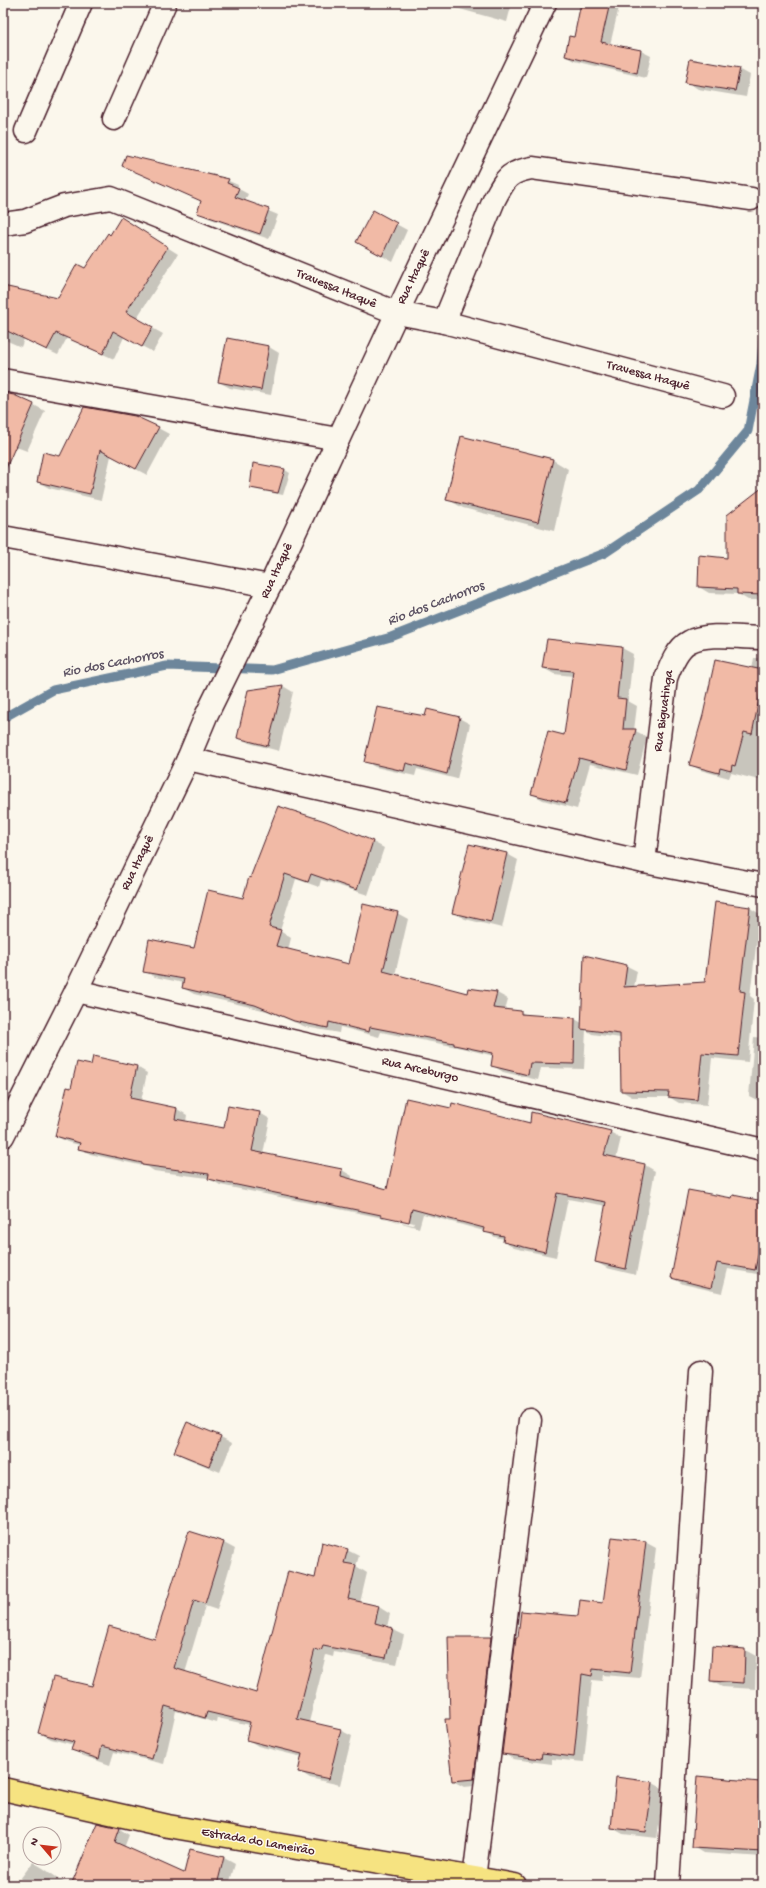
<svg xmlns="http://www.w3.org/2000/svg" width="766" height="1888" viewBox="0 0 766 1888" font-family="'Gochi Hand',sans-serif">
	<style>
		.shadow { fill: #0003; fill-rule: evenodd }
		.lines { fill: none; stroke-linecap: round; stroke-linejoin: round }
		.stream { stroke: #6d869b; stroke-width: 9 }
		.building { fill: #f1baa6; stroke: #4a1f2b }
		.minor-casing { stroke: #4a1f2b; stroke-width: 25 }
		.major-casing { stroke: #4a1f2b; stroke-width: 25 }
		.minor { stroke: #fbf7ec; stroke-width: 22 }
		.major { stroke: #f6e381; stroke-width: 22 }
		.labels { text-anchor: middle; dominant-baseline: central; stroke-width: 3; stroke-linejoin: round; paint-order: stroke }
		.street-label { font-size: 13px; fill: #4a1f2b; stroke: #fbf7ec }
		.water-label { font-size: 14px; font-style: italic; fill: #5c5263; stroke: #fbf7ec }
	</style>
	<rect width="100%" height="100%" fill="#fbf7ec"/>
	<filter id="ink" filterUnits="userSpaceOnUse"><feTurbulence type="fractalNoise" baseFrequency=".025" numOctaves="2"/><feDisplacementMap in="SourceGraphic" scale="8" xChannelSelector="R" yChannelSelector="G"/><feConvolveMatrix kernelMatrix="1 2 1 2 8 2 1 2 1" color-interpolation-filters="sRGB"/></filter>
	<g filter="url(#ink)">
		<g class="shadow">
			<polygon points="438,3 512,3 507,22"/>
			<polygon points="582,3 620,3 610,45 641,51 651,56 646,78 575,61 566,56 574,38"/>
			<polygon points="739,69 750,75 746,97 698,89 687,82"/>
			<polygon points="126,156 215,175 238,185 237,188 248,194 245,201 278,215 269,239 208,218 198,212 202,201 124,165"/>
			<polygon points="396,224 407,230 393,262 357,242"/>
			<polygon points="132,225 178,254 136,319 163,334 153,352 124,337 114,359 67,338 58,355 24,339 21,347 3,339 3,287 59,299 85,270 110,236"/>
			<polygon points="269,347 279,353 271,395 230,388 219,382"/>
			<polygon points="3,394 34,405 45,411 27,451 3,442"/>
			<polygon points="158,428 169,434 147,475 111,456 101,500 49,488 38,482 61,457"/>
			<polygon points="553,460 568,469 554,531 463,508 447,499"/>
			<polygon points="285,470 290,473 283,495 257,490 251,487"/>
			<polygon points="763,489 763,600 748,600 738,594 709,593 699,587 728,559"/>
			<polygon points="622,648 633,654 628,701 637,706 634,730 647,737 637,775 590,764 577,809 543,800 532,794 565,736 573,676 554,674 543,668"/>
			<polygon points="754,658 763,658 763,781 731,773 729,778 700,770 690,764 752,669"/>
			<polygon points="283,686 293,692 279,751 249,743 238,737"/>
			<polygon points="426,717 459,718 470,724 457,779 417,769 415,776 375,767 365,761"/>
			<polygon points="324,822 373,842 384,848 368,895 321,880 319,887 296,879 280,931 291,938 288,950 350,965 397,913 408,919 395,975 467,994 469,989 497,993 508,999 505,1010 521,1012 528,1016 575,1019 582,1023 627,966 637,971 634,987 706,983 716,904 750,908 760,914 750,996 754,999 748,1062 712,1058 707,1105 679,1103 669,1097 632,1097 622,1091 621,1038 592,1034 586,1030 584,1069 541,1068 538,1080 503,1072 492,1065 494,1056 462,1048 381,1032 379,1037 340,1027 339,1033 306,1027 267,1011 194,994 183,988 184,983 155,977 144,971 195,949"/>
			<polygon points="507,854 518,860 502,928 465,919 454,913"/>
			<polygon points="754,1037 763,1038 763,1103 749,1096"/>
			<path d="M92 1067H137L147 1073 141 1101 177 1109 187 1115 186 1122 225 1129 260 1113 270 1119 263 1154 342 1170 352 1176 351 1180 387 1191 530 1124 610 1132 621 1138 616 1159 645 1165 655 1171 636 1275 607 1268 596 1262 607 1206 568 1199 556 1257 514 1248 504 1242V1239L495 1237 484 1231 423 1214 419 1228 388 1219 220 1185 208 1178 154 1171 148 1167 90 1154 80 1148V1145L67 1142 56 1136 72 1089ZM382 1215 414 1223 413 1225 385 1218Z"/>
			<polygon points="733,1199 763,1202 763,1275 728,1269 722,1293 683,1284 672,1278"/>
			<polygon points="187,1424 221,1437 232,1443 220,1472 186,1458 175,1452"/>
			<polygon points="190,1532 224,1543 235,1549 217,1610 205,1606 185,1673 257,1695 315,1579 347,1550 359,1556 356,1566 367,1573 360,1603 379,1607 390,1614 387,1627 404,1635 397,1664 334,1652 333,1657 326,1655 309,1722 340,1730 352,1736 340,1785 310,1778 299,1771 302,1757 258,1746 247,1739 250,1725 218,1718 217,1723 176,1711 164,1764 114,1752 110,1765 84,1756 72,1750 74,1745 51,1739 40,1733 93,1687 155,1641"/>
			<polygon points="645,1542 656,1548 640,1678 603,1675 602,1681 592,1680 584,1762 552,1759 552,1764 513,1759 503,1753 579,1617 604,1604"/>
			<polygon points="491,1638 502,1644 484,1785 464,1787 453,1781 451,1719"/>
			<polygon points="713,1647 745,1650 756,1656 755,1689 722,1687 711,1681"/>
			<polygon points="653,1783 664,1789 657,1838 623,1834 612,1828"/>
			<polygon points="759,1783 763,1785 763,1857 703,1853 693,1847"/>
			<polygon points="98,1824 120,1829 129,1835 124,1848 173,1885 83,1885"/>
			<polygon points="224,1858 235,1864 230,1881 228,1885 209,1885"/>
			<polygon points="33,1862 43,1868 68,1885 25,1885 26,1883 20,1879"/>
		</g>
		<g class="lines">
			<polyline class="stream" points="3,718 53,690 167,666 272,670 391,637 605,553 699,490 748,431 761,364 763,341"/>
		</g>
		<g class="building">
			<polygon points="581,3 610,3 601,42 641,50 637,73 565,56 569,36 574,37"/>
			<polygon points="690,59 740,68 735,91 685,83"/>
			<polygon points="126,155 229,179 227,183 239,188 235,197 269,209 260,234 197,213 201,201 122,166"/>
			<polygon points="373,210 397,223 382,256 356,242"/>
			<polygon points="121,217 168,247 126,312 153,327 142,347 113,331 103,354 56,333 47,350 3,329 3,286 58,298 77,264 85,268 108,233 110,235"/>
			<polygon points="227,338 269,346 261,390 218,382"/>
			<polygon points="3,393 14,395 34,404 3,475"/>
			<polygon points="84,407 135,416 159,427 136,469 100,450 90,494 37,482 43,452 60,456"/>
			<polygon points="461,436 553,459 538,522 446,500"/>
			<polygon points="253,463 285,469 278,493 250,488"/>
			<polygon points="763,487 763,595 737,594 737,589 698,587 699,555 727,558 727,515"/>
			<polygon points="547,639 622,647 617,698 626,699 623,729 636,729 626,770 579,758 566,803 531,794 548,731 564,735 573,671 542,668"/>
			<polygon points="715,660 763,670 763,695 760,695 752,734 744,732 735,766 732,765 731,771 720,768 719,773 689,765 703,715"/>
			<polygon points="283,685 268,746 237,738 248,690"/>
			<polygon points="377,707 425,716 427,709 460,717 447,774 406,763 404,771 364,762"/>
			<polygon points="278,806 325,821 373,841 357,890 311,874 308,882 285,874 269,927 281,930 276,946 349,964 363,904 398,912 383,971 467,993 468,988 497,992 493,1008 521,1011 521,1014 575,1018 574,1064 530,1063 528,1075 491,1066 493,1053 454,1045 454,1043 370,1027 369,1032 329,1022 328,1028 294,1021 255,1005 182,988 184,979 143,972 149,939 194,948 208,890 243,898 249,877 250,878"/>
			<polygon points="469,844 507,853 491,922 452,913"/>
			<polygon points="715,902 750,907 740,991 745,992 738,1056 702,1053 697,1100 668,1097 669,1092 621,1091 620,1034 581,1029 584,955 627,965 624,987 705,982"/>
			<polygon points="93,1056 137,1066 130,1098 177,1108 175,1119 224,1128 228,1106 260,1112 252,1151 342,1169 341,1176 387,1189 406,1098 451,1108 452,1103 530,1123 531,1112 611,1131 604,1155 645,1164 626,1269 595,1262 606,1202 557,1193 545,1252 503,1242 504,1236 483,1232 484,1228 412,1209 409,1222 381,1216 381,1215 208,1179 209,1174 142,1165 142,1163 78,1149 80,1143 55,1136 67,1087 71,1088 77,1062 91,1065"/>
			<polygon points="688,1190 732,1198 733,1195 763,1201 763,1230 755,1270 717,1263 711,1288 671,1278"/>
			<polygon points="187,1422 221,1436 209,1466 174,1452"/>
			<polygon points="189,1531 224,1542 205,1604 194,1600 174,1668 256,1693 288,1571 315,1578 322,1542 348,1549 344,1563 356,1565 348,1599 379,1606 375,1623 393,1628 386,1658 323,1646 321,1651 315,1649 297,1719 341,1729 329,1779 298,1772 302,1754 246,1740 250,1722 207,1712 205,1718 165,1706 152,1759 102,1746 99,1759 71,1750 74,1742 38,1733 53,1677 92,1686 109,1626 155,1639"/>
			<polygon points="612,1537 646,1541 630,1673 593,1669 592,1676 582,1674 574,1757 542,1753 541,1759 502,1754 516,1637 518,1637 521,1611 578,1616 580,1600 603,1603"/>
			<polygon points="448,1637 491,1637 474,1779 452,1781 445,1719 450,1719"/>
			<polygon points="712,1646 745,1649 744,1683 710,1681"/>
			<polygon points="697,1776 760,1782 759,1798 763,1799 763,1852 692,1848"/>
			<polygon points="616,1777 653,1782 646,1832 611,1828"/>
			<polygon points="97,1823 120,1828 115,1842 184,1873 190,1849 224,1857 217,1885 71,1885"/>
		</g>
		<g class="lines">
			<defs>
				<g id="minor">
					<polyline points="114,119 165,3"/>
					<polyline points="26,131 81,3"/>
					<polyline points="3,224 25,221 64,206 111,198 397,313 444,322 723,396"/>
					<path d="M444 322 494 200C505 179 508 172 532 168L751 199"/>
					<polyline points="3,380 338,439"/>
					<polyline points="3,537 270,586"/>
					<polyline points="188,759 644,862 763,885"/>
					<path d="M644 862 666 678C670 667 677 648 689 642 707 632 742 638 763 638"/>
					<polyline points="76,991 763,1150"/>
					<polyline points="3,1136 76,991 188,759 206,716 270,586 397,313 545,3"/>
					<polyline points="474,1879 530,1420"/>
					<polyline points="668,1885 701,1371"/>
				</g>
				<polyline id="major" points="3,1789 168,1826 515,1885"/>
			</defs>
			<use href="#minor" class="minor-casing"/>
			<use href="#major" class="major-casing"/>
			<use href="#minor" class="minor"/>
			<use href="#major" class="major"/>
		</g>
	</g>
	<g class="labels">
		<g class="street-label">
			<text transform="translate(414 277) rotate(-64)">Rua Itaquê</text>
			<text transform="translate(336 289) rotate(22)">Travessa Itaquê</text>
			<text transform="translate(648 376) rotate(15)">Travessa Itaquê</text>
			<text transform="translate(277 571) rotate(-65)">Rua Itaquê</text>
			<text transform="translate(664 711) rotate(-82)">Rua Biguatinga</text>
			<text transform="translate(138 863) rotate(-64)">Rua Itaquê</text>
			<text transform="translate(420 1070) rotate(13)">Rua Arceburgo</text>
			<text transform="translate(258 1842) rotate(10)">Estrada do Lameirão</text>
		</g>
		<g class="water-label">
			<text transform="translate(436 604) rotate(-21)">Rio dos Cachorros</text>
			<text transform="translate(113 664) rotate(-11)">Rio dos Cachorros</text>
		</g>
	</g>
	<rect width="766" height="1888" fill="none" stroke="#fbf7ec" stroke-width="16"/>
	<rect x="8" y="8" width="750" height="1872" fill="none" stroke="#4a1f2b" stroke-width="1.5" filter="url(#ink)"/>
	<g transform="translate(42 1846) rotate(298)"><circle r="19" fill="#fbf7ec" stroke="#b4a19f"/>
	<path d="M0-3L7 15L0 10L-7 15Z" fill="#c8321e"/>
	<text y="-6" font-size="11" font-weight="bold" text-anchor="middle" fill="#4a1f2b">N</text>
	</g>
</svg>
